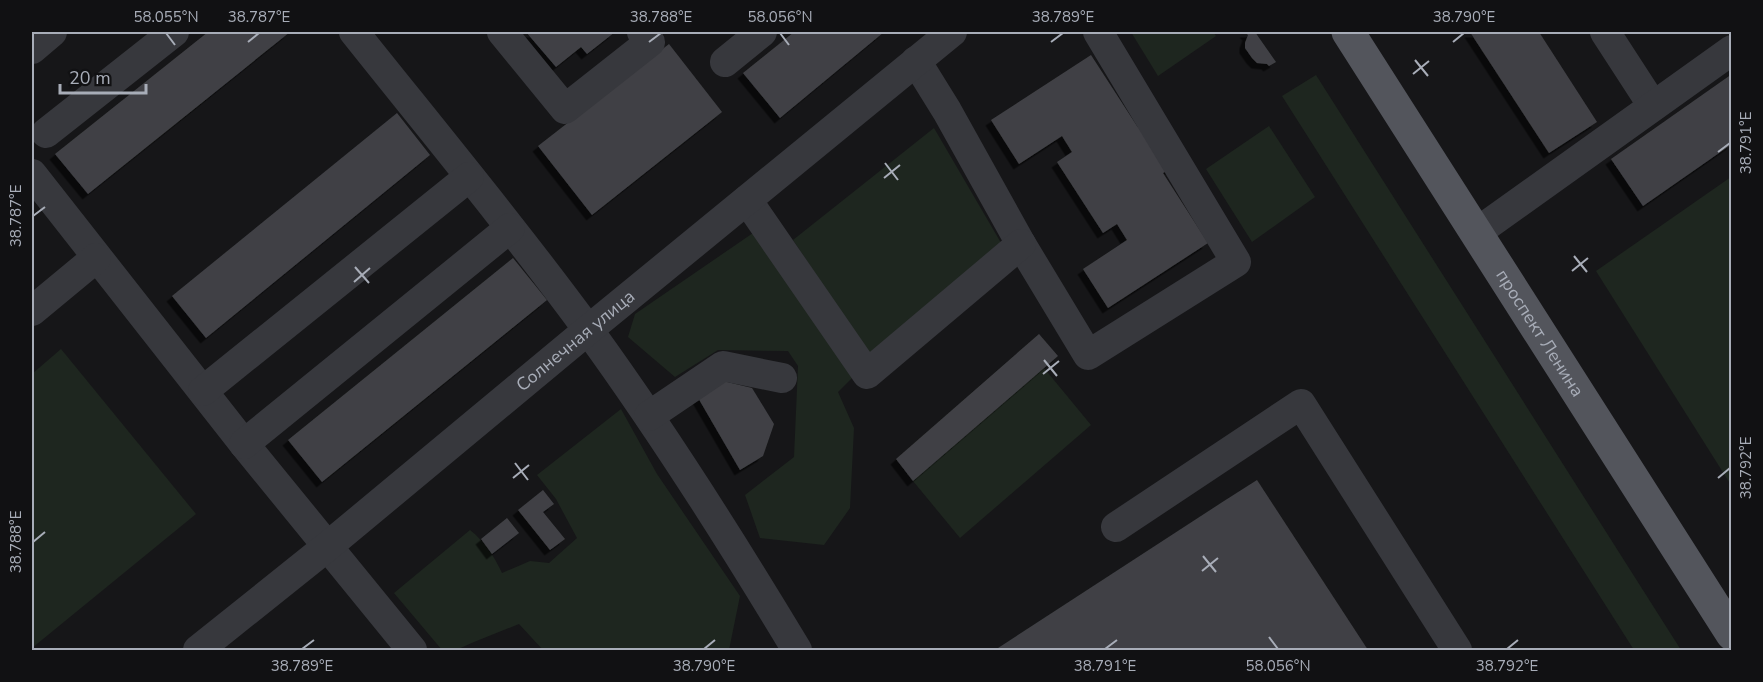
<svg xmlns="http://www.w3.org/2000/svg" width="1763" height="682" viewBox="0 0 1763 682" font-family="'Nunito Sans',sans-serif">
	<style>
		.green { fill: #1e261f }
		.building { fill: #404145; filter: url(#shadow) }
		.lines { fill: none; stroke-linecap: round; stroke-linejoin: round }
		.minor { stroke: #37383d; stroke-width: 30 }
		.major { stroke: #53555c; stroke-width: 33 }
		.ticks { fill: none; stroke: #a8adb8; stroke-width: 2 }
		.labels { text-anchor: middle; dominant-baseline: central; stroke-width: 4.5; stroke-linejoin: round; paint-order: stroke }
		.street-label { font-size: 18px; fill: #a8adb8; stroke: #111113 }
		.neatline { fill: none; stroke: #a8adb8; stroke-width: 2 }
		.ticks-label { font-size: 15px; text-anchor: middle; fill: #a8adb8 }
	</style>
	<defs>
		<filter id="shadow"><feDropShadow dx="-5.5" dy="5.5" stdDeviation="0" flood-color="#0009"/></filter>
	</defs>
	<rect width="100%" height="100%" fill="#161618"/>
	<g class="green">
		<polygon points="1131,32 1213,32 1216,36 1158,76"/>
		<polygon points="1316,75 1681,650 1634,650 1282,96"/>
		<polygon points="1269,126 1315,197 1252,242 1206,169"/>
		<polygon points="934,128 1004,248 871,358 793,240"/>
		<polygon points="1731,177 1731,485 1596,271"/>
		<polygon points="753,233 856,374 838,392 854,428 850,508 824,545 760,538 745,495 794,457 798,366 788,351 718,350 675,377 628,337 635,314"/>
		<polygon points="61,349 196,514 32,648 32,374"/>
		<polygon points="1044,368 1091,425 960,538 913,481"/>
		<path d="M621 409 657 474 740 596 729 650H543L519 624 474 642 456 650H442L394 593 470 530C485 542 494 556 502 573L530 561 549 563 577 538 556 499 537 475Z"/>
	</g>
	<g class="building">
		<polygon points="208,32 290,32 88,194 55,154"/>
		<polygon points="526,32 615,32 587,54 581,47 556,67"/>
		<polygon points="794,32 884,32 780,118 743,73"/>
		<polygon points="1245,32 1255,32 1276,62 1269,66 1267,64 1257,63 1252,58 1245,48 1245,43 1248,35"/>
		<polygon points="1470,32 1539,32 1597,122 1549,153"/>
		<polygon points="669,44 722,112 592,215 538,146"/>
		<polygon points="1091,55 1137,126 1172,168 1163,173 1208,243 1108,308 1083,269 1127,240 1117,224 1103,233 1057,162 1072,152 1062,136 1019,164 991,120"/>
		<polygon points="1732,74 1732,144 1643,206 1611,159"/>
		<polygon points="397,113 430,155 206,338 172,296"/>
		<polygon points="513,258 547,300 322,482 288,440"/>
		<polygon points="1039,334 1058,356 913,481 896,459"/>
		<polygon points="723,381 752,388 774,424 763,456 740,470 697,396"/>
		<polygon points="1257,480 1368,650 995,650 1224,501"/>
		<polygon points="543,490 554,504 543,512 565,539 550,550 518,510"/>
		<polygon points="507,518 519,533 492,554 481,539"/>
	</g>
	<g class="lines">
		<g class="minor">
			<path d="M354 32C433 131 514 229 589 331 664 434 732 542 797 650"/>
			<polyline points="502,32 565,109 650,42 642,32"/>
			<polyline points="1605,32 1653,106"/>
			<polyline points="32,49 52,32"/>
			<polyline points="916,61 947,111 1021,244 1088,355 1236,262 1098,32"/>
			<polyline points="725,62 762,32"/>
			<polyline points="46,133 174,32"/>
			<polyline points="32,174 244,444 412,650"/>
			<polyline points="747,200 867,374 1021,244"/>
			<polyline points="1476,233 1732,50"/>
			<polyline points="32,311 96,258"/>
			<polyline points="203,391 469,177"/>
			<polyline points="649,416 723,366 782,378"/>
			<polyline points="244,444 510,228"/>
			<polyline points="1116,527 1301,404 1457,650"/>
			<path id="s1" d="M198 650 328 546 588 330 952 32"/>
		</g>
		<path class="major" id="s2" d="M1348 32 1732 634"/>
	</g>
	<path class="ticks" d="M166 33 175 45M780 33 789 45M248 42 259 33M649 42 661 33M1051 42 1063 33M1453 42 1464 33M1415 60 1428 76M1413 74 1429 61M1718 152 1730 143M885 163 898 180M884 178 900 165M33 216 45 207M1574 256 1587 272M355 267 369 283M1572 271 1588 258M354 282 370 268M1044 360 1057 376M1043 374 1059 361M515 463 528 480M513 478 529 465M1718 478 1730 468M33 542 45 532M1203 556 1216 572M1202 571 1218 558M1269 637 1278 649M302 649 314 640M704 649 715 640M1105 649 1117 640M1507 649 1518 640"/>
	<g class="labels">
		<g class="street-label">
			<text stroke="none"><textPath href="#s2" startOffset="357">проспект Ленина</textPath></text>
			<text stroke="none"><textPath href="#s1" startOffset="488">Солнечная улица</textPath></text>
		</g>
	</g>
	<rect width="1763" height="682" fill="none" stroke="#111113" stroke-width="66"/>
	<path d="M60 84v9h86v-9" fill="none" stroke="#a8adb8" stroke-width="3"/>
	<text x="69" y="84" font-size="18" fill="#a8adb8" stroke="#111113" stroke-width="4.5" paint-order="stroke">20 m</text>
	<rect x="33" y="33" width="1697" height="616" class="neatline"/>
	<g class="ticks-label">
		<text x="166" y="22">58.055°N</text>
		<text x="259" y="22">38.787°E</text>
		<text x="661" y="22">38.788°E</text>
		<text x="780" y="22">58.056°N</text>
		<text x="1063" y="22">38.789°E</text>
		<text x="1464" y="22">38.790°E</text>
		<text transform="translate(1746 143) rotate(-90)" y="5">38.791°E</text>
		<text transform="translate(16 216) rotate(-90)" y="5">38.787°E</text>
		<text transform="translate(1746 468) rotate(-90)" y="5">38.792°E</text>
		<text transform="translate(16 542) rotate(-90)" y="5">38.788°E</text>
		<text x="302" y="671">38.789°E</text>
		<text x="704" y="671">38.790°E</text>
		<text x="1105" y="671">38.791°E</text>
		<text x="1278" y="671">58.056°N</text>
		<text x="1507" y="671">38.792°E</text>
	</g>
</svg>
